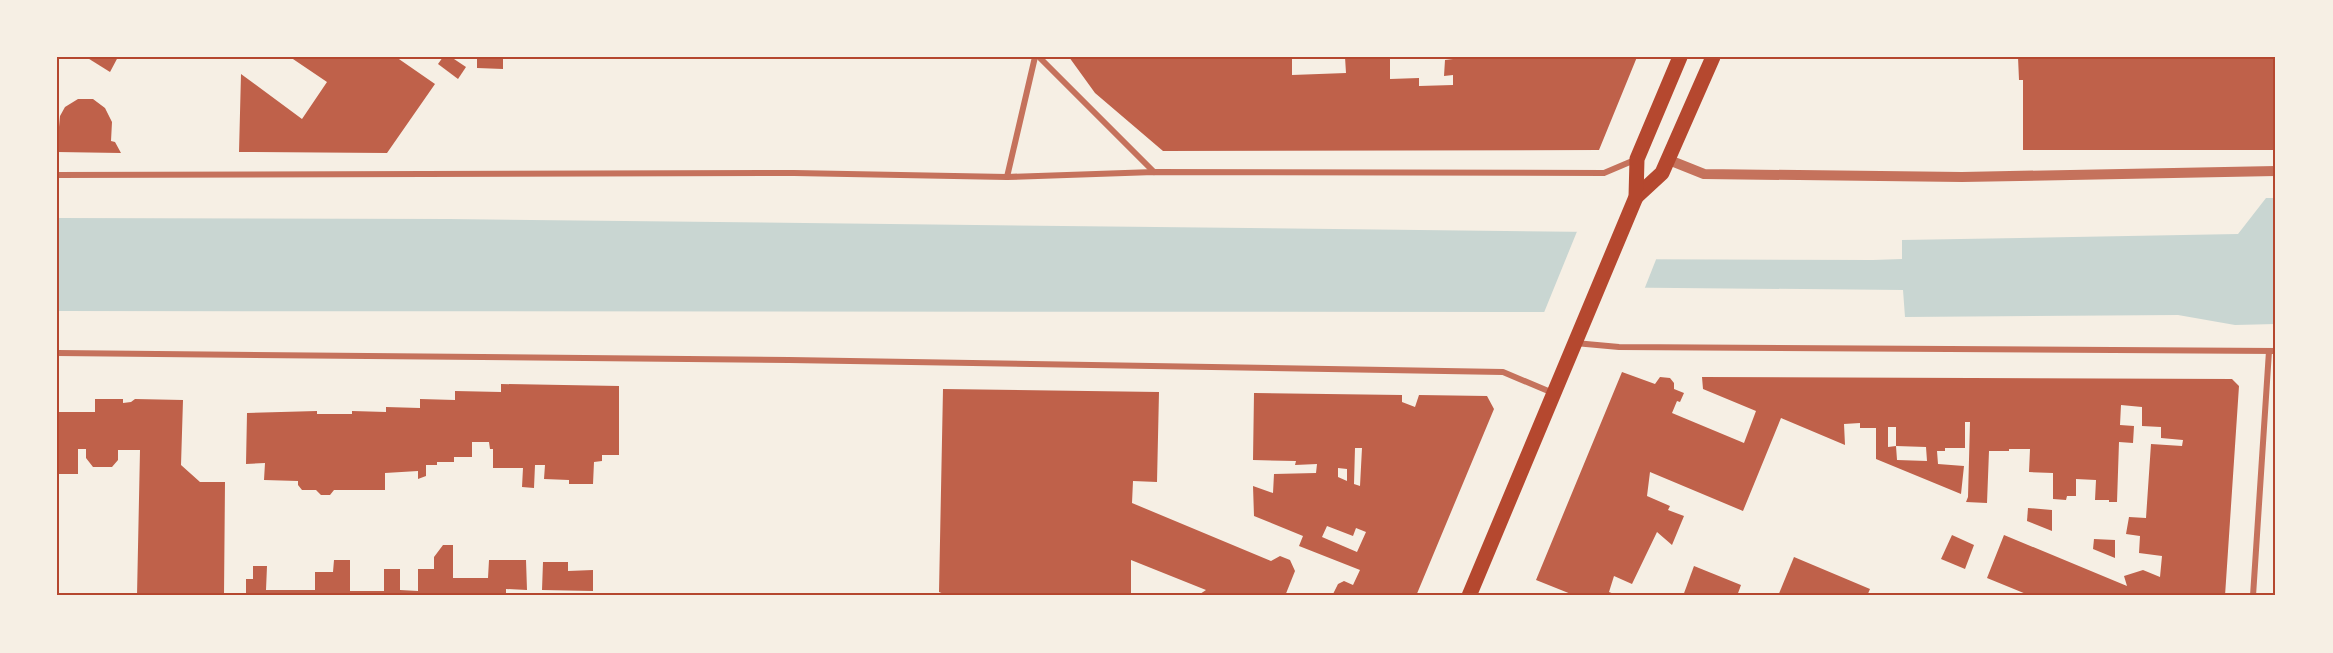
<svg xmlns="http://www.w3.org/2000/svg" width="2333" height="653" viewBox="0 0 2333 653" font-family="Rubik,sans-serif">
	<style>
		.water { fill: #c9d6d2 }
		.pier { fill: #f6efe4 }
		.building { fill: #bf614a; fill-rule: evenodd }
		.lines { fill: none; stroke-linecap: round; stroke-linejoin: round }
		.minor { stroke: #c5725c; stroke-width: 6 }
		.tertiary { stroke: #c5725c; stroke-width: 10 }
		.primary { stroke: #b5482f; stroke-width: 15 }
		.neatline { fill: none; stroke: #b5482f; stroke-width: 2 }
	</style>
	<rect width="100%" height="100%" fill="#f6efe4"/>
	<polygon class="water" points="2266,198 2276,198 2276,324 2235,325 2178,315 1905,317 1903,290 1573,287 1562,312 57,311 57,218 449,219 1594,232 1584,259 1873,260 1902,259 1902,240 2238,234"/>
	<polygon class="pier" points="1578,229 1595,229 1597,231 1588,257 1657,257 1644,290 1574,290 1564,314 1543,315"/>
	<g class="building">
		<polygon points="86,57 118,57 110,72"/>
		<polygon points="290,57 396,57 435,84 387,153 239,152 241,74 302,119 327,82"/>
		<polygon points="443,57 451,57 466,67 458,79 438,64"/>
		<polygon points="477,57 503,57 503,69 477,68"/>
		<polygon points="1069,57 1292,57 1292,75 1346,73 1345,57 1369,59 1369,57 1390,57 1390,79 1419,78 1419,86 1453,85 1453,75 1444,76 1445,60 1469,57 1637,57 1599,150 1163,151 1095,93"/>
		<polygon points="2018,57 2276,57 2276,150 2023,150 2023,80 2019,80"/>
		<polygon points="78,99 93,99 105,108 112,122 111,141 115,142 121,153 57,152 57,126 59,127 60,116 65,107"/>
		<path d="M1622 372 1655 384 1660 377 1670 378 1674 383V389L1684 393 1680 402 1677 401 1672 413 1744 443 1756 411 1703 389 1702 377 2232 379 2239 386 2225 596H2031L1987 578 2004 535 2127 586 2124 576 2143 570 2160 577 2162 556 2139 553 2140 536 2126 534 2129 517 2146 518 2151 444 2182 446 2183 440 2161 438V427L2142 426V407L2121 405 2120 425 2134 426 2133 443 2119 442 2117 502H2109V500H2095L2096 480 2076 479V496H2067L2066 500 2053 499V473L2029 472 2030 449H2009V451H1989L1987 503 1966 502 1968 497 1970 422H1965V448H1945V451H1937L1938 464 1964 466 1961 494 1876 459V428H1860V423L1844 424 1845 445 1781 418 1743 511 1650 472 1647 496 1670 506 1668 510 1684 516 1672 545 1657 532 1632 584 1614 576 1609 592 1619 596H1576L1536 580ZM1888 427H1896V446L1926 447 1927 461 1897 460 1896 446 1888 447Z"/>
		<polygon points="501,384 619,386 619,455 602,455 602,461 594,462 593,484 569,484 569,480 544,479 545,465 535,465 534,488 522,487 523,468 493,468 493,449 490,449 489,442 472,442 472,457 454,457 454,462 437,462 437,465 426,465 426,476 418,479 418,471 385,473 385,490 334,490 330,495 321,495 316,490 302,490 298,485 298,481 264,480 265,463 246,464 247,413 317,411 317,414 352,414 352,411 386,412 386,407 420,408 420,399 455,400 455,391 501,392"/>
		<polygon points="943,389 1159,392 1157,482 1133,481 1132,503 1271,561 1280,556 1290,560 1295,571 1285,596 1221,596 1214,593 1212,596 1197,596 1206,590 1131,560 1131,596 949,596 939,592"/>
		<path d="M1254 393 1402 395V402L1415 407 1419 395 1487 396 1494 409 1416 596H1332L1338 584 1344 581 1353 585 1360 570 1299 546 1303 536 1254 516 1253 486 1273 493 1274 474 1316 473 1317 464 1295 465 1296 461 1253 460ZM1355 448H1362L1360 486 1354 484ZM1338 468 1347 469V481L1338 477ZM1327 526 1353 536 1356 528 1366 532 1357 552 1322 537Z"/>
		<polygon points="95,399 123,399 123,403 131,402 135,399 183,400 181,465 200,482 225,482 224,596 137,596 140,450 118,450 118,460 112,467 93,467 86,458 86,449 78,449 78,474 57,474 59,412 95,412"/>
		<polygon points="2028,508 2052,510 2052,531 2027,521"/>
		<polygon points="1952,535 1974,545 1965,569 1941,559"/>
		<polygon points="2094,539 2115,540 2115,558 2093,549"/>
		<polygon points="443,545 453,545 453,578 488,578 489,560 526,560 527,590 506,589 506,596 436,596 434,593 434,596 246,596 246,579 253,579 253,566 267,566 266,590 315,590 315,572 333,572 334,560 350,560 350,591 384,591 384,569 400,569 400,590 418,591 418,569 434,569 434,557"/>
		<polygon points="1794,557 1870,589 1867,596 1778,596"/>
		<polygon points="543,562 568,562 568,571 593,570 593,591 542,590"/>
		<polygon points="1694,566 1741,585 1737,596 1683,596"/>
	</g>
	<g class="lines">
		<g class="minor">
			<polyline points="1039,57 1154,172"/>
			<polyline points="57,175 794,173 1007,177 1154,172 1604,173 1637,159"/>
			<polyline points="1007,177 1035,57"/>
			<polyline points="1575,343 1619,347 2276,351"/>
			<polyline points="57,353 789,360 1503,372 1553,393"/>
			<polyline points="2253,596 2269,351"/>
		</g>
		<polyline class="tertiary" points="1669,160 1704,174 1962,177 2276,171"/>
		<g class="primary">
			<polyline points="1636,197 1662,173 1713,57"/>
			<polyline points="1469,596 1636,197 1637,159 1680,57"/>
		</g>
	</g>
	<rect width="2333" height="653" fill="none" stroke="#f6efe4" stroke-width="117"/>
	<rect x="58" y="58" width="2216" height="536" class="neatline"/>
</svg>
